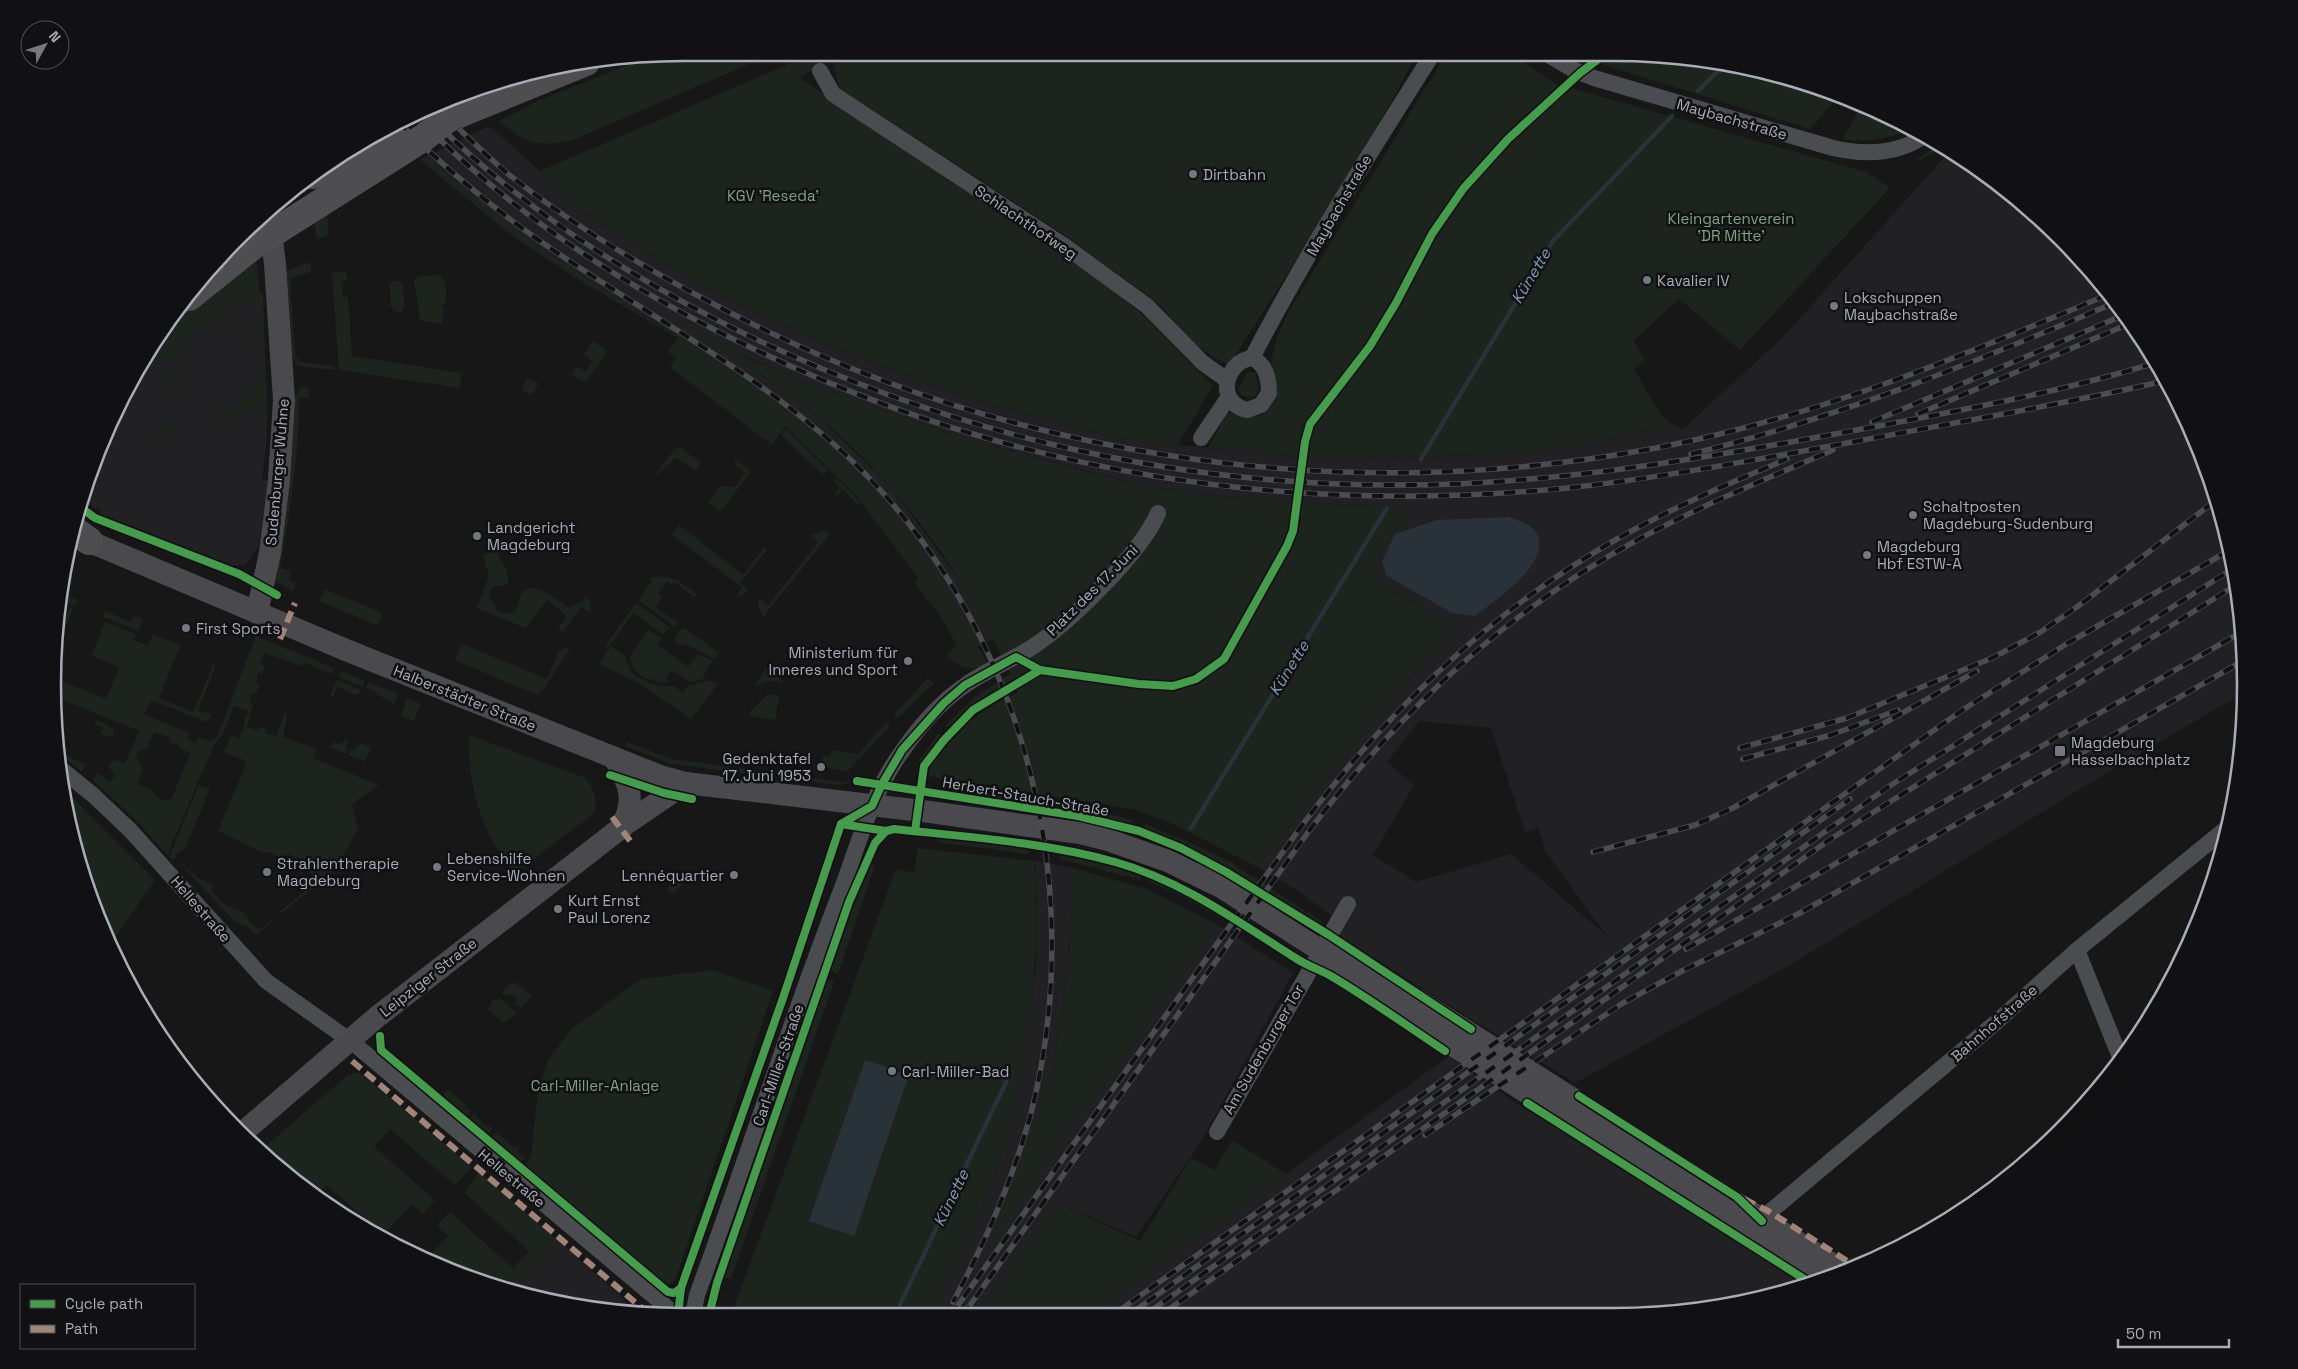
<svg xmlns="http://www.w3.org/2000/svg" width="2298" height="1369" viewBox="0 0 2298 1369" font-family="'Space Grotesk',sans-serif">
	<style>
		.built { fill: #212123; fill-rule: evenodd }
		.green { fill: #1d241e; fill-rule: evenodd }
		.water { fill: #2a3239 }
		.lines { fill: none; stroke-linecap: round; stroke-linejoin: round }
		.stream { stroke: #2a3239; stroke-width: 4.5 }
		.street { stroke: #4b4c50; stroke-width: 16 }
		.secondary { stroke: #4a4a4e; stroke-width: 22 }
		.highway { stroke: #4e4e51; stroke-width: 28 }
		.tram { stroke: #4b4c4f; stroke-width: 1 }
		.rail-casing { stroke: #4b4c4f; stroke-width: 5.5 }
		.rail { stroke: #111113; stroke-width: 4; stroke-dasharray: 11; stroke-linecap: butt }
		.highway-bridge { stroke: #4e4e51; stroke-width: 28 }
		.quiet { stroke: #a18479; stroke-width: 6; stroke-dasharray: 12 6; stroke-linecap: butt }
		.cycleway-casing { stroke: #111113; stroke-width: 11 }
		.cycleway { stroke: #469c4c; stroke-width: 8 }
		.poi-dot { fill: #757880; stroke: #111113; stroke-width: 2 }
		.labels { text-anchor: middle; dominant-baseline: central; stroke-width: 5; stroke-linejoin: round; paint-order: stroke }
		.street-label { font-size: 15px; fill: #a8adb8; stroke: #111113 }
		.poi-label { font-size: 15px; fill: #a8adb8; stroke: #111113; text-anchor: start }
		.park-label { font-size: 15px; fill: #7fa381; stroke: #111113 }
		.water-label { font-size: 16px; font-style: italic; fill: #7f9bb3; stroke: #111113 }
		.rim { fill: none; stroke: #a8adb8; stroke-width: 2.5 }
	</style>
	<rect width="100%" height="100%" fill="#171717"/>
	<g class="built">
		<path d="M489 126 540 171 571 204 696 283 777 323 876 364 979 401 1120 439 1319 459 1446 456 1560 450 1673 425 1683 429 1783 337 1949 152 1965 159 2061 238 2139 334 2197 443 2233 561 2245 692 2120 765 1785 968 1575 1083 1344 940 1330 914 1293 888 1257 867 1396 693 1458 628 1383 585 1372 566 1410 509 1204 495 1138 484 977 442 856 401 775 369 730 349 739 361 794 397 819 418 890 486 967 590 994 639 976 647 862 486 679 337 515 236 421 159ZM1419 721 1491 728 1525 832 1538 828 1546 852 1607 936 1511 854 1416 882 1373 855 1414 785 1387 762Z"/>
		<polygon points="248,285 263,295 267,407 267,437 262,479 268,480 259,545 245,565 229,565 153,537 151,540 97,518 101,510 81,502 86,482 141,370"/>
		<polygon points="1034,861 1072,868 1069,961 1050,1093 1089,1106 1218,925 1293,973 1202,1140 1136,1237 1058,1203 977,1315 928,1315 981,1211 997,1169 1008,1130 1028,1028 1036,968 1037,898"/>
		<polygon points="1449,1056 1510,1099 1805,1284 1777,1295 1655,1315 1090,1315"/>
		<polygon points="556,1239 621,1296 634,1313 512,1289"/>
	</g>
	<g class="green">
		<path d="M1513 54 1554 83 1866 172 1890 188 1740 350 1679 299 1633 341 1645 360 1634 369 1661 415 1673 425 1560 450 1446 456 1319 459 1208 448 1227 414 1234 412 1260 417C1284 397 1270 385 1272 360 1274 342 1281 327 1289 311L1446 55Z"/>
		<polygon points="1583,54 1655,54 1817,86 1838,97 1810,129 1604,65"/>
		<path d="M1416 55C1363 159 1297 258 1235 356L1227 364C1198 351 1181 332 1162 306L1063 234 840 89 832 58 800 78 1104 283 1148 319 1213 386 1177 446 1120 439 979 401 876 364 777 323 696 283 571 204 540 171 805 57Z"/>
		<path d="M765 57 573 140C536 148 528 144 499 121L538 101 645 58Z"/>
		<path d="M1860 107 1908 131C1886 139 1866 143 1843 139Z"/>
		<polygon points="1937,146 1942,148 1923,159 1913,162"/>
		<path d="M424 158C477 201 530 244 588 280 655 323 724 363 788 411 873 475 941 569 987 664 971 673 959 667 947 656L957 645 939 615 915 583 919 579 857 497 786 426 772 445 670 367 676 359 668 352 678 338 584 283 514 237 420 160Z"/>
		<polygon points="324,212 327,216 329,235 319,239 316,236 314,219"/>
		<polygon points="256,257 265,346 261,345 260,321 255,318 261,309 242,296 220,319 248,339 253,331 253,339 248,344 246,341 214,319 208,327 203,323 194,330 195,331 171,363 161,356 156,363 166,370 162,375 149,365 139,374 156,339 191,307"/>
		<polygon points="307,263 311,265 311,272 290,278 295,355 301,362 334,366 334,370 297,366 292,356 284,272"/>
		<polygon points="346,272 347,281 341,282 343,297 348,297 352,356 462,373 459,388 339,370 332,273"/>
		<path d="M440 275C448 284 446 291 445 304L442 305V308L444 309 442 324 420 320 414 280 420 276Z"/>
		<polygon points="395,280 402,283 405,306 402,311 398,313 391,307 390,284"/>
		<path d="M687 325 752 360 856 401 977 442 1085 471 1138 484 1204 495 1410 509 1372 567 1383 585 1458 628 1396 693 1257 867 1173 824 1133 809 928 776 927 772C953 734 974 711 1018 693L1012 679 977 702 951 726 944 727 974 697 1010 674C964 569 885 465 793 397 759 371 721 350 684 328Z"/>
		<polygon points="594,341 608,352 586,381 581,381 572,374 577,366 585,372 593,362 584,354"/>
		<polygon points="262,354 265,354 266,395 260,396 260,407 266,408 266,424 262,423 262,413 235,410 262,370"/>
		<polygon points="1248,371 1255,372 1259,388 1255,396 1249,398 1241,395 1238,389"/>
		<polygon points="168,372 183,382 174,396 168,392 174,383 165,377"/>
		<polygon points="526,378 539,383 532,395 522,391"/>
		<path d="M304 386 309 389V398H299C299 456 290 511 280 568L290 571 289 581 296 583 293 591 276 582 277 567 292 404 300 388Z"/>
		<polygon points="226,404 235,410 234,417 230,417 227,423 214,421"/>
		<polygon points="180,418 181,419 166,442 155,434 163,422 172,428"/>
		<polygon points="786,429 828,470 823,475 781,435"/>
		<path d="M679 447 701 463 695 471 676 457C669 465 663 468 656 476L654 475 675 449Z"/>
		<polygon points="735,459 751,472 720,512 708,503 720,486 735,487 745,473 735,465"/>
		<polygon points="836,478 861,503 858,505 843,490 836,496 834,494 840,488 833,481"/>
		<polygon points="679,525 743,575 764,547 767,550 740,583 748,589 741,597 737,596 742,587 672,535"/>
		<path d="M825 530 830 534 764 616C759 611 756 605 760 599L768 605 818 542 810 535Z"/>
		<path d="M494 549C500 556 510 575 508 584 499 587 492 583 489 595L497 610C521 621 515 602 523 592 533 579 560 601 568 608L582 602 587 595 591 606V613L581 607 563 632 558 628 567 616 547 600 525 628 477 608 489 575 483 555Z"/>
		<polygon points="657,576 676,579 697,594 694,597 674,582 672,585 667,582 658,593 663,597 655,607 678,623 675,627 638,600 652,581 649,579"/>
		<polygon points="324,589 383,613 378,626 319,601"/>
		<polygon points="60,593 78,600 75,606 59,599"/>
		<polygon points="636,603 673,630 668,629 664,635 633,613 608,648 605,646"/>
		<polygon points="70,607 73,608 57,649 66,653 64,654 55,650 55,642"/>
		<polygon points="105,611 131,622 134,616 143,619 138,631 103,617"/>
		<path d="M105 622 136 634 134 640 148 646 153 634 180 645 159 698 193 712 213 665H216L198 710 211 714 207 722 151 700 144 714 189 733 187 738 196 743 199 737 210 741 217 737 256 636 334 668 332 674 303 662 302 666 264 653 260 664 265 667 262 674 258 673 256 683 259 684 256 694 252 693 249 702 253 704 247 727 258 731 260 727 266 729 265 733 276 736 285 713 287 714 283 737 316 749 313 758 379 785 352 804 358 829 335 870 281 914 279 912 317 881 298 858 295 860 289 853 282 858 268 852 264 853 218 831 247 762 224 752 231 735 239 739 248 711 234 706 223 734 213 747 167 855 138 822 92 779 99 773 109 783 116 776 109 768 113 759 125 764 139 731 54 696 53 678 106 699 119 667 92 656ZM154 732 169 737 171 743 178 744 180 748 190 753 172 798 164 800 156 797 154 791 137 784 143 768 136 758 139 751 148 748Z"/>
		<polygon points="683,627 719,653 715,659 689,646 676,643 674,639"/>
		<path d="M648 630 662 638 657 645 688 667 698 654 713 661 703 675 707 678 690 682 671 670 665 680 670 683C650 682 633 677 630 656Z"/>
		<polygon points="462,644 547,679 559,651 567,647 570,649 541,693 537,695 455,660"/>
		<polygon points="611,646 625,656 630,670 635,676 655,685 674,686 683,693 688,686 710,680 717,685 691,719 637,682 599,664"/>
		<polygon points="766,669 784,682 768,681 755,686"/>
		<polygon points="341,671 365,681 362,687 338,677"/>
		<polygon points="928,678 934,683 898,718 894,714"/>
		<polygon points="337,680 361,690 357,695 337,687 333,697 329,697"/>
		<path d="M368 682 398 694 394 704C383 700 377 691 366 688Z"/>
		<polygon points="768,694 779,696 775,720 750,716 750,712"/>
		<polygon points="407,698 421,704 414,721 401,716"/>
		<polygon points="97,719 113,729 114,735 111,737 101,734 103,728 95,724"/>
		<polygon points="887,722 890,726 848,771 821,767 823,756 830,757 831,750 858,754"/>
		<polygon points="938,734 943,735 921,765 918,762"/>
		<path d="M469 735 585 778C594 788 599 801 593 814L514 874C481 830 468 790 469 735Z"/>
		<polygon points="346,740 348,741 346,747 348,748 346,754 329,747 334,742 340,744"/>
		<polygon points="627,742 672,759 852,783 837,785 671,764 625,746"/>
		<polygon points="360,743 371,748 365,761 348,755 351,749 354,750 356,745 359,746"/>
		<polygon points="59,753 88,765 81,771"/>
		<polygon points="199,785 210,789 185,848 175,854 177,856 173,860 169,857"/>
		<polygon points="962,790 1083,807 1132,820 1134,829 1079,814 960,796"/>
		<polygon points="67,792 155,880 110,945 86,888 65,808 63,796"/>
		<polygon points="1145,824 1187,841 1232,863 1323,922 1320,928 1228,868 1183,846 1143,830"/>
		<polygon points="939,837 1028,848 1028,854 938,842"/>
		<path d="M918 848 1034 861C1043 972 1025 1107 981 1210 966 1246 946 1281 928 1315H731L896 869 914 873Z"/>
		<polygon points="1060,853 1107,863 1142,874 1141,880 1060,859"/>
		<polygon points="868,862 875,865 838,974 828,969"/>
		<path d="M181 864 200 879 214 885 212 891C217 896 221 902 227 906 238 913 246 907 251 924L260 929 280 915 256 935 248 927 234 921Z"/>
		<polygon points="1072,868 1143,888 1218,925 1089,1107 1084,1105 989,1252 991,1239 1030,1140 1048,1077 1052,1079 1069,961"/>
		<polygon points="672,870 684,884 673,893 667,889 674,878 669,873"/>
		<polygon points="1150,878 1169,885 1221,913 1219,917 1184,897 1149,882"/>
		<polygon points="713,970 773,991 675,1281 666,1285 524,1166 531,1157 538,1091 547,1063 570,1030 641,979"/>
		<polygon points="826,978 834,982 731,1279 722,1277"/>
		<polygon points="514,982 532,996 521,1008 514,1003 517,999 510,993 507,996 501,992"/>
		<polygon points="493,998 496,1000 499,998 517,1013 504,1023 487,1009 491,1005"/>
		<polygon points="359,1072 472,1167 455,1185 390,1129 374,1147 435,1200 423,1214 412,1204 384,1234 326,1185 317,1195 336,1211 333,1210 261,1150 348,1075"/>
		<polygon points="447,1089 465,1104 465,1108 471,1111 467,1116 442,1096"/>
		<polygon points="475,1113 482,1123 493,1128 487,1135 470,1119"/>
		<polygon points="496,1132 513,1147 521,1145 517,1151 525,1158 521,1163 491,1138"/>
		<polygon points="1232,1140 1286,1174 1090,1315 977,1315 1058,1203 1140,1241 1191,1158 1215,1170"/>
		<polygon points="479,1172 556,1239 512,1289 481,1283 428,1257 448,1236 437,1225 450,1212 513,1268 529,1251 464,1192"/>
	</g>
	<g class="water">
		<path d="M1510 517C1516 520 1526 522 1531 527 1564 555 1494 601 1475 616L1452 613 1387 576 1382 562 1395 534 1437 520Z"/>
		<polygon points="865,1060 909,1075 854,1236 809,1221"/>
	</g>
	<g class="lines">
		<g class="stream">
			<polyline points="1698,91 1722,67"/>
			<polyline points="1421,459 1553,241 1672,116"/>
			<polyline points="1191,828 1387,508"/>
			<polyline points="895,1315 1007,1080"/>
		</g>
		<g class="street">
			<path d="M1547 54 1574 70 1594 78 1833 148C1864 155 1894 155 1921 138"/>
			<polyline points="820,71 833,94 1066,247 1147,306 1203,363 1227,380"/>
			<path d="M1252 358C1306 254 1369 154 1432 55"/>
			<path d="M1252 358C1266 364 1269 378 1269 393L1261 405 1247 410C1214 402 1226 361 1252 358Z"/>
			<polyline points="1201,438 1228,398"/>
			<polyline points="61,769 93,795 130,830 266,981 352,1042 676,1315"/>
			<polyline points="2077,950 2120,1057"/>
			<polyline points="1217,1132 1348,904"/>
			<polyline points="1762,1221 1766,1215 1993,1025 2077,950 2228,827"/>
			<path d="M693 1315 697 1295C746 1162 788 1027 839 896 858 847 871 793 903 750 919 727 941 702 964 686 986 670 1011 661 1034 646 1070 622 1141 553 1158 513"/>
		</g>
		<g class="secondary">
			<polyline points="74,535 346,650 660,776 686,783 930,812 1080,833 1108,840 1168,861 1221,887 1320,950 1333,968 1816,1279"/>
			<polyline points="257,613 270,553 279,480 284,400 275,264 268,211"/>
			<path d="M615 759C630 785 636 800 621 828"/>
			<polyline points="1320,950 1344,953 1840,1269"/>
			<polyline points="241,1134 377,1017 626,824 686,783"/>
		</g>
		<g class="highway">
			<polyline points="449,118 586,62"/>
			<polyline points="189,297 254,245"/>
			<polyline points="75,531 89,541"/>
		</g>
		<g class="tram">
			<path d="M74 531 654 771 698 781 1065 826C1129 838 1185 864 1242 895L1832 1272"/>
			<polyline points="115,556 417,682"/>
			<path d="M614 758C634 773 637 797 629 819"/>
			<polyline points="684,791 713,790"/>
			<polyline points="1035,830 1087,838"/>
			<polyline points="1354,976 1587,1126"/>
			<polyline points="238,1132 367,1021 654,800 675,787 693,783"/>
		</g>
		<defs>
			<g id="rail">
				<path d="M435 105C459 129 482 152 507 173 568 222 636 263 704 299 994 456 1332 509 1656 448 1814 418 1960 357 2107 295"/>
				<path d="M423 110C508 197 607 263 715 319 928 428 1160 486 1400 485 1555 485 1705 458 1857 430 1958 411 2057 393 2155 363"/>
				<path d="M414 114C513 216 629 290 758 351 1013 473 1286 516 1567 488 1663 478 1758 459 1853 442 1957 422 2061 405 2164 381"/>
				<path d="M398 122C442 165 490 206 540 241 636 308 740 363 828 439 1018 603 1093 877 1030 1117 1012 1182 985 1243 953 1302"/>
				<polyline points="1918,414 2131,323"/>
				<polyline points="1872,422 2124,315"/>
				<path d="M1691 454C1838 418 1976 362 2114 303"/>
				<polyline points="1740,748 1847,718 1992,658 2039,633 2077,607 2215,501"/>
				<polyline points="1743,759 1831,735 1898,710"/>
				<polyline points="1593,852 1695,825 1733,808 1977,671"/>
				<polyline points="1686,949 2240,633"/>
				<polyline points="1425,1135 1623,1003 1682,971 1800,913 2243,661"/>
				<path d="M951 1315 1303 824C1387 712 1488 614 1610 543 1667 510 1727 484 1787 459"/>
				<path d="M963 1315 1309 831C1399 712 1508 609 1641 538 1703 505 1768 478 1833 450"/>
				<polyline points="1113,1315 1961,711 2068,643 2230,550"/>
				<polyline points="1129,1315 1850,799"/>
				<polyline points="1145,1315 1888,787 2234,568"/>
				<polyline points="1161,1315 1829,840 2236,585"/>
			</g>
		</defs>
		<use href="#rail" class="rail-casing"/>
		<use href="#rail" class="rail"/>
		<g class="highway-bridge">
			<polyline points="313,175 394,140"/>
			<polyline points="254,245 423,138 449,118"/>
		</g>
		<g class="quiet">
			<polyline points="280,639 295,603"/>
			<polyline points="612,817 631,842"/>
			<polyline points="352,1061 650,1315"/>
			<polyline points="1744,1199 1770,1212 1852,1264"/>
		</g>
		<defs>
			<g id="cycleway">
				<polyline points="80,507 95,518 239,574 277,595"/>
				<polyline points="610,775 664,793 692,799"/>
				<polyline points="857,781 1078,816 1139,831 1181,848 1226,872 1329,935 1471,1029"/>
				<path d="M841 824 886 831 894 829C968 837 1043 842 1115 862 1183 881 1238 922 1297 959 1308 966 1320 970 1331 976 1370 999 1407 1026 1445 1051"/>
				<polyline points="915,831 924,766 944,740 973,710 1040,670"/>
				<polyline points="380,1036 381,1050 668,1292 674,1293 681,1288"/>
				<polyline points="1579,1096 1737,1197 1762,1221"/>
				<polyline points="1527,1103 1809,1282"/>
				<polyline points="678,1315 681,1288 783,998 841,824 872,806 882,784 902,750 944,703 965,685 1016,657 1040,670 1139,684 1173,686 1196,679 1224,659 1287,546 1293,531 1305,442 1310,424 1370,346 1396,303 1432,234 1463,189 1508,139 1580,73 1605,54"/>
				<polyline points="709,1315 717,1283 849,902 875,843 886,831"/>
			</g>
		</defs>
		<use href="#cycleway" class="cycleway-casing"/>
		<use href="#cycleway" class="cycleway"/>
	</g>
	<g class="poi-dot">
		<circle cx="1193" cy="174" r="5"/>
		<circle cx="1647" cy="280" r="5"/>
		<circle cx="1834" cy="306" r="5"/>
		<circle cx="1913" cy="515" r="5"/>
		<circle cx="477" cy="536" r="5"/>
		<circle cx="1867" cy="555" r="5"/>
		<circle cx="186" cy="628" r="5"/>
		<circle cx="908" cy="661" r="5"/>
		<rect x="2054" y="745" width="12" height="12" rx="2.5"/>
		<circle cx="821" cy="767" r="5"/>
		<circle cx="437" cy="867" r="5"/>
		<circle cx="267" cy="872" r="5"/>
		<circle cx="734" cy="875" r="5"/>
		<circle cx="558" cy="909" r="5"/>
		<circle cx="892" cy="1071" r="5"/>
	</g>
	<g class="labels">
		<g class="street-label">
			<text transform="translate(1732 119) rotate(16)">Maybachstraße</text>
			<text transform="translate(1339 205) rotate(-60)">Maybachstraße</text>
			<text transform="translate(1026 222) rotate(34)">Schlachthofweg</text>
			<text transform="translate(277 472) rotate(-85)">Sudenburger Wuhne</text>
			<text transform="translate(1092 590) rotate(-45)">Platz des 17. Juni</text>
			<text transform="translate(465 698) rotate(22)">Halberstädter Straße</text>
			<text transform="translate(1026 796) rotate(10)">Herbert-Stauch-Straße</text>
			<text transform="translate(201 909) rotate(49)">Hellestraße</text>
			<text transform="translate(428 977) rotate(-38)">Leipziger Straße</text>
			<text transform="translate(1994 1023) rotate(-41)">Bahnhofstraße</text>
			<text transform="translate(1263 1049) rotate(-60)">Am Sudenburger Tor</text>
			<text transform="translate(778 1065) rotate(-71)">Carl-Miller-Straße</text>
			<text transform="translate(512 1178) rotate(40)">Hellestraße</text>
		</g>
		<g class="poi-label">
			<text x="1203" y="174">Dirtbahn</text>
			<text x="1657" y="280">Kavalier IV</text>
			<text x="1844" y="297">Lokschuppen<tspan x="1844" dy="17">Maybachstraße</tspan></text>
			<text x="1923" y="506">Schaltposten<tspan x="1923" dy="17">Magdeburg-Sudenburg</tspan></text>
			<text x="487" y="527">Landgericht<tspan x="487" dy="17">Magdeburg</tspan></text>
			<text x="1877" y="546">Magdeburg<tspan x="1877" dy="17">Hbf ESTW-A</tspan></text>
			<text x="196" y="628">First Sports</text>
			<text x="898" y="652" text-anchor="end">Ministerium für<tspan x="898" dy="17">Inneres und Sport</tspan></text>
			<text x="2071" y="742">Magdeburg<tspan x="2071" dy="17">Hasselbachplatz</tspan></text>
			<text x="811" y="758" text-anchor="end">Gedenktafel<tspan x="811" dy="17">17. Juni 1953</tspan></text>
			<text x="447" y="858">Lebenshilfe<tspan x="447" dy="17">Service-Wohnen</tspan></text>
			<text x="277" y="863">Strahlentherapie<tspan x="277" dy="17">Magdeburg</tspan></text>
			<text x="724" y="875" text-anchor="end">Lennéquartier</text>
			<text x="568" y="900">Kurt Ernst<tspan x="568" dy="17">Paul Lorenz</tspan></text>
			<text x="902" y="1071">Carl-Miller-Bad</text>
		</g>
		<g class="park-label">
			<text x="773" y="195">KGV 'Reseda'</text>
			<text x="1731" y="218">Kleingartenverein<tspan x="1731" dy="17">'DR Mitte'</tspan></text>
			<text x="595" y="1085">Carl-Miller-Anlage</text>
		</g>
		<g class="water-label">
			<text transform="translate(1531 276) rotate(-59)">Künette</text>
			<text transform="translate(1289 668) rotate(-58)">Künette</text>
			<text transform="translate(951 1198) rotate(-64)">Künette</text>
		</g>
	</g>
	<path d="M0 0H2298V1369H0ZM684 61H1614A623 623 0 0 1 2237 684V685A623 623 0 0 1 1614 1308H684A623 623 0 0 1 61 685V684A623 623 0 0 1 684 61Z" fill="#111113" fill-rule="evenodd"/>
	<path class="rim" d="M684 61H1614A623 623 0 0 1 2237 684V685A623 623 0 0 1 1614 1308H684A623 623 0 0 1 61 685V684A623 623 0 0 1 684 61Z"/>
	<rect x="20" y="1284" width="175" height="65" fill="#111113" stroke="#4d4f55"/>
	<rect x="30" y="1300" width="25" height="8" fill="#469c4c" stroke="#4d4f55"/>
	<text x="65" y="1309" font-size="15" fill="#a8adb8">Cycle path</text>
	<rect x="30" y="1325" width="25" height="8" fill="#a18479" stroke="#4d4f55"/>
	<text x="65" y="1334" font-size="15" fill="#a8adb8">Path</text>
	<g transform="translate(45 45) rotate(50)"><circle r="24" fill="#111113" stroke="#4d4f55"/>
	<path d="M0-4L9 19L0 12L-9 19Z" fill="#757880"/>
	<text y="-8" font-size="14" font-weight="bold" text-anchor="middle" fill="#a8adb8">N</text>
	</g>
	<path d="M2118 1339v8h111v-8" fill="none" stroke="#a8adb8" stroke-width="2.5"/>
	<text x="2126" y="1339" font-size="15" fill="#a8adb8" stroke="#111113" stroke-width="4" paint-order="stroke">50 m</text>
</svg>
